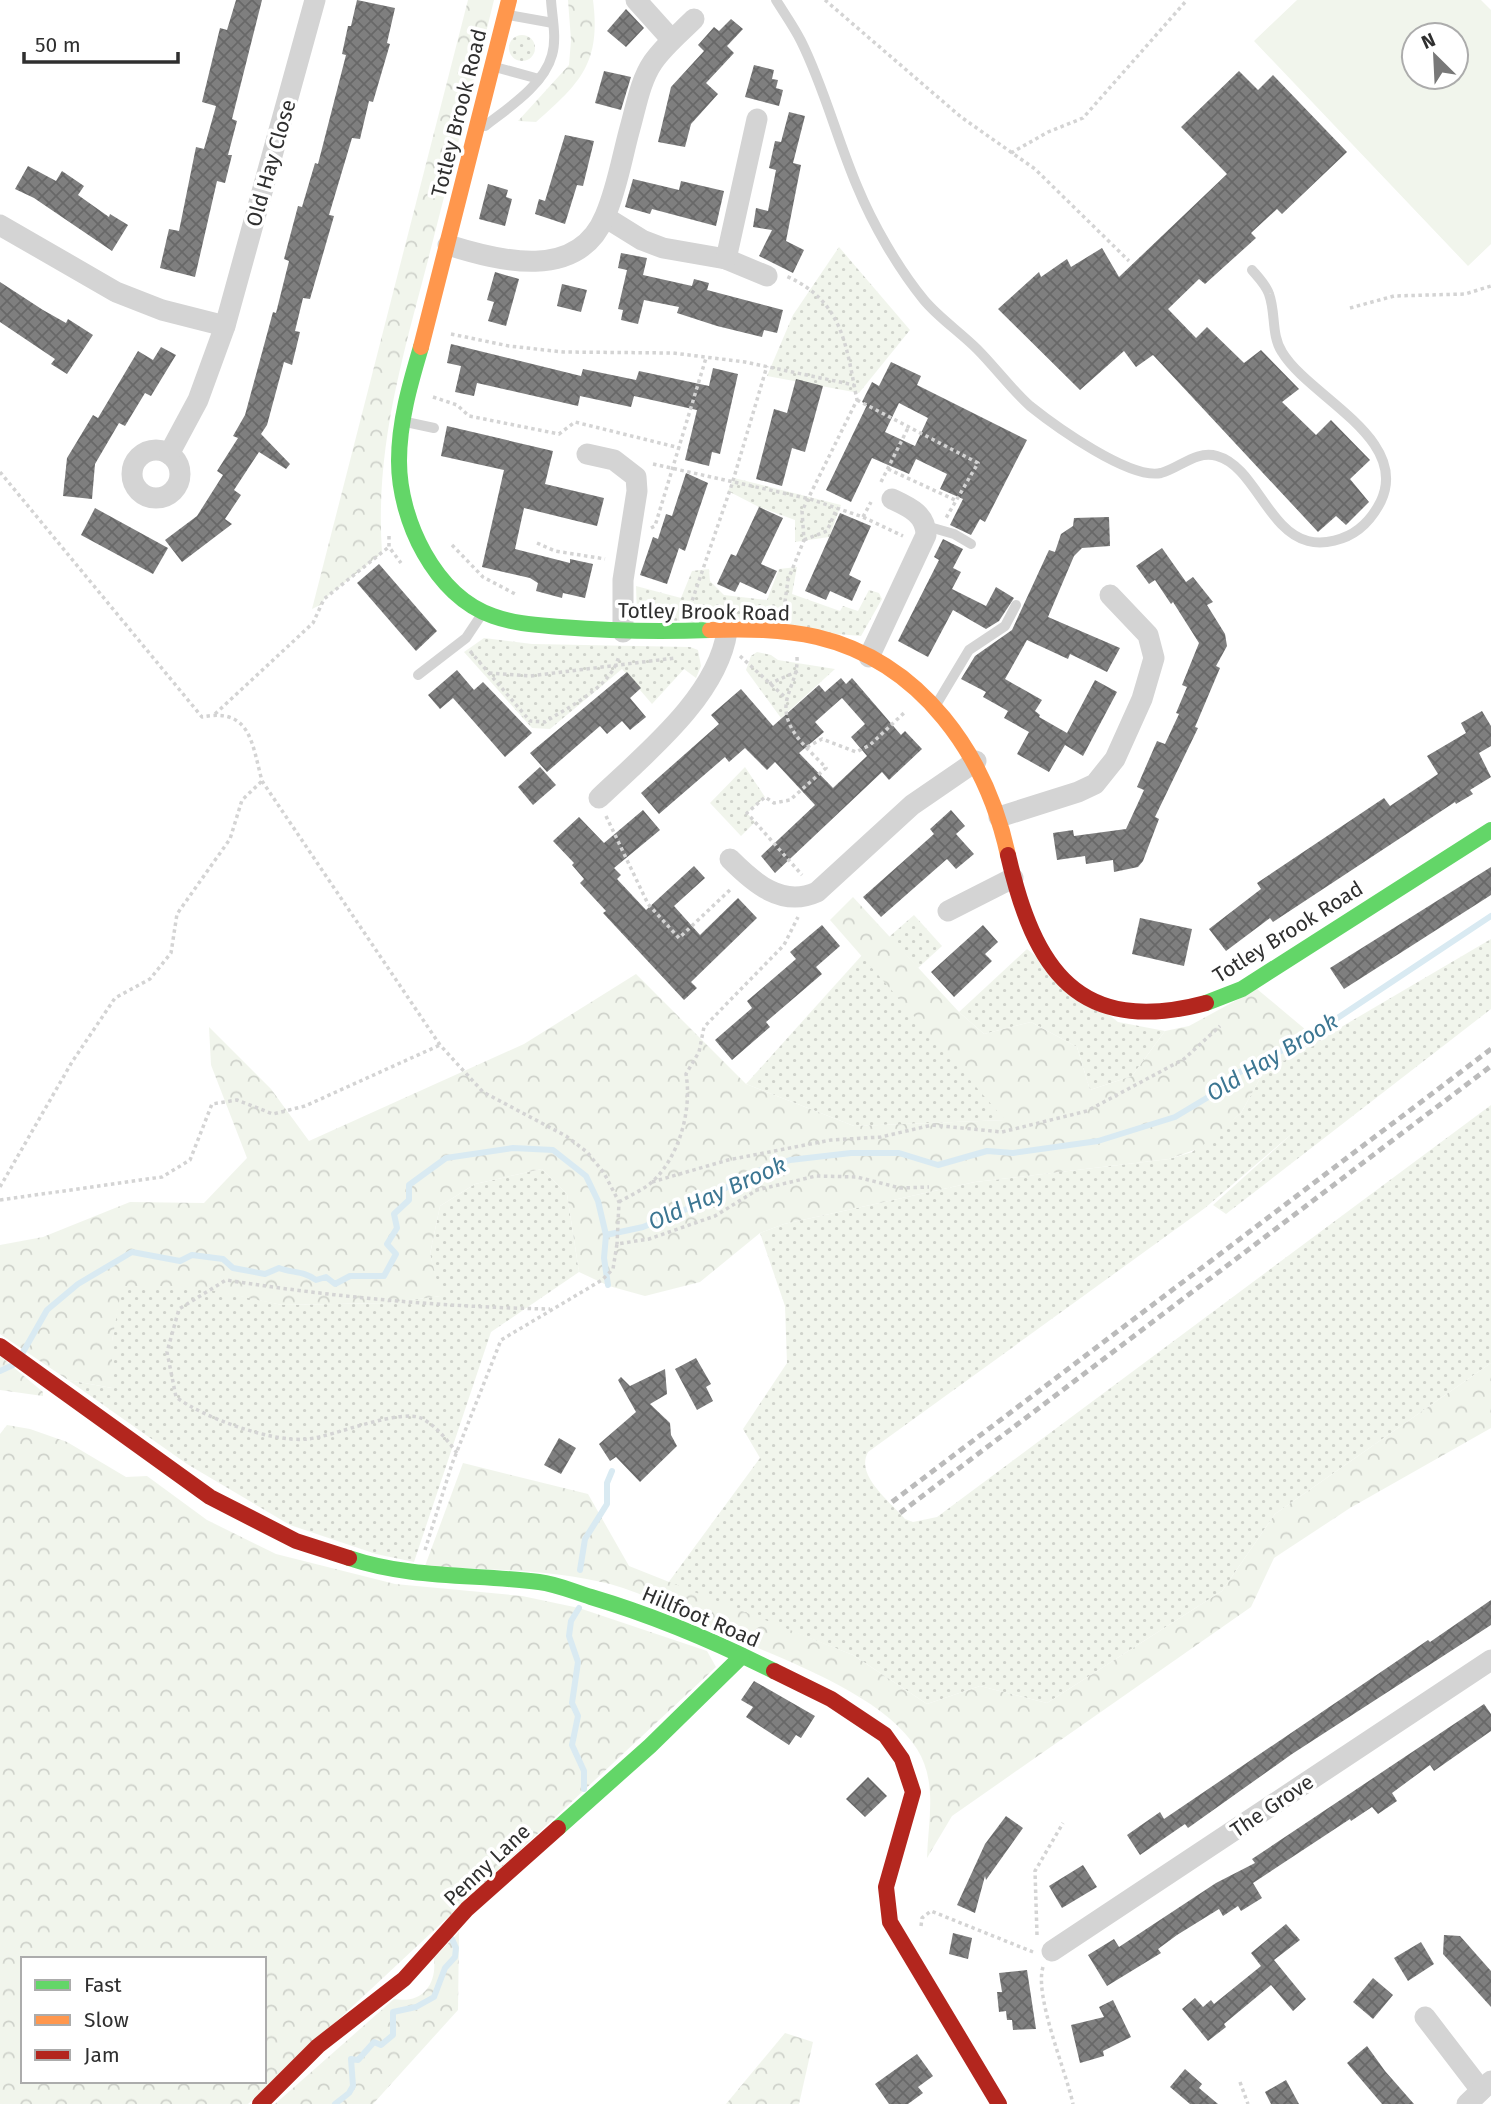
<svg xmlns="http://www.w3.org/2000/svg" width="1491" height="2104" viewBox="0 0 1491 2104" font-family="'Fira Sans',sans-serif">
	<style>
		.grass { fill: url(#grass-dots) }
		.forest { fill: url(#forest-crowns); fill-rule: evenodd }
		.garden { fill: #f1f5ec; fill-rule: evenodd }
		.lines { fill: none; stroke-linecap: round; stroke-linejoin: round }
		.stream { stroke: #d9eaf2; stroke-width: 6 }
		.building { fill: url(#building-cross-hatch); fill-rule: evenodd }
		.path { stroke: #d4d4d4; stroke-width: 3.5; stroke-dasharray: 3.5 3.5; stroke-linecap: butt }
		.lane { stroke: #d4d4d4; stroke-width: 10 }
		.street { stroke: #d4d4d4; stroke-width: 21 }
		.fast { stroke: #63d668; stroke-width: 16 }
		.slow { stroke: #ff974d; stroke-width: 16 }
		.jam { stroke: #b3261e; stroke-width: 16 }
		.rail { stroke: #bbb; stroke-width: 5; stroke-dasharray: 7 5; stroke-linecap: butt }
		.labels { text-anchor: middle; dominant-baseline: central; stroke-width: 7; stroke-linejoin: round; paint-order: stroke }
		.street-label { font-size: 21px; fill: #2f2f2f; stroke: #fff }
		.water-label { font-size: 23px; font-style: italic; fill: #3c7692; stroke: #fff }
	</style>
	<defs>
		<pattern id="grass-dots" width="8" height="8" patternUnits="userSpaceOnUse" patternTransform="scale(1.75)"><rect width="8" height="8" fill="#f1f5ec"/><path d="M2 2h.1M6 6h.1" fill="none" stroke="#cfd2cb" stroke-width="1.8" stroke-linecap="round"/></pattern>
		<pattern id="forest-crowns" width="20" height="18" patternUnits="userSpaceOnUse" patternTransform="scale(1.75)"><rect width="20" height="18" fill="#f1f5ec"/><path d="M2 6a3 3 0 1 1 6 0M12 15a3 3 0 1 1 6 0" fill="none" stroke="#cfd2cb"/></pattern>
		<pattern id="building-cross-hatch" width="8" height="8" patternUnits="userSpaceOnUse" patternTransform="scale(1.75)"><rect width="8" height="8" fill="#7f7f7f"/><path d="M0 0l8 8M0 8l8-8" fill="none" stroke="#686868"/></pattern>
	</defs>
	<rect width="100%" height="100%" fill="#fff"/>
	<g class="grass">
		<circle cx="522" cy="48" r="13"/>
		<polygon points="839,247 910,330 859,393 767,376 793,315"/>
		<polygon points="734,478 841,505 829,537 795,542 795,520 759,507 728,491"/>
		<polygon points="797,567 792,594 840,611 843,606 858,611 869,590 879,593 882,599 861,636 643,618 637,614 636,586 681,598 692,571 709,569 710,581 724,595 767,600 779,569"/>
		<polygon points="484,638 532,644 690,647 698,650 701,666 696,678 684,669 652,704 622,669 550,729 532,728 464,652"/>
		<polygon points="757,652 771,655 778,660 835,669 781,718 746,670 751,656"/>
		<polygon points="745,767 765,797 747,813 755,822 741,836 710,803"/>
		<polygon points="914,915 942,946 918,968 889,937"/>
		<path d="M1491 939V1009L1226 1214 1213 1205 1295 1131 1205 1208 868 1452C855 1476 890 1501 905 1519L913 1522 937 1517 1491 1105V1363L1275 1514 1222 1591 1047 1703 980 1686 927 1704 853 1655 668 1583 760 1458 743 1429 787 1363 785 1306 760 1233 784 1224 975 1182 1169 1159 1192 1152 1241 1113 1263 1073Z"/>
		<polygon points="1027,949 1118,1022 1165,1031 1132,1076 1090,1090 1077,1047 1031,1022 984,1034 959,1012"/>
		<polygon points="863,954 1006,1120 854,1126 746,1084"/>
		<polygon points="542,1169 567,1194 579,1272 491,1332 414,1562 376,1554 290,1525 187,1464 68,1380 112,1388 112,1341 121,1286 191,1285 282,1305 388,1303 440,1296 430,1254 440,1206 475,1184"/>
	</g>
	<g class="forest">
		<path d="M468 0H494C473 88 449 176 427 264 401 363 375 450 382 553L324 599 322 604 312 609Z"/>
		<path d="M568 0H593C601 62 581 83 536 122L518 121 569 65 571 40Z"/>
		<polygon points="853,897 959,1012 984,1034 1031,1022 1077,1047 1090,1090 1132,1076 1165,1031 1189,1026 1257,989 1318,1040 1263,1073 1241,1113 1200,1148 1169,1159 975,1182 784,1224 760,1233 700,1282 645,1296 609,1286 579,1272 567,1194 542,1169 475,1184 440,1206 430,1254 441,1296 388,1303 282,1305 191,1286 122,1286 112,1341 112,1388 68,1380 0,1334 0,1245 43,1237 130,1202 204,1203 247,1158 211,1065 209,1027 271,1089 309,1141 524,1044 636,974 746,1084 854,1126 1005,1120 830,920"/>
		<polygon points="0,1356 43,1392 43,1396 0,1390"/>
		<path d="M1491 1363V1428L1350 1508 1274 1558 1251 1607 952 1816 927 1858C928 1820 938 1783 917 1749 881 1692 778 1658 718 1631 683 1615 647 1594 610 1584 551 1569 486 1570 425 1566L463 1463 588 1494 629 1566 853 1655 927 1704 980 1686 1047 1703 1222 1591 1275 1514Z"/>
		<path d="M7 1425 30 1429 67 1442 126 1477 147 1476 207 1520 276 1554 395 1584 522 1596 579 1608 707 1651 716 1667 248 2104H0V1434ZM23 1959H264V2081H23Z"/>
		<path d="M459 1932 458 2010 373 2104H275L394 1999C422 2004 437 1985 434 1958Z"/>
		<polygon points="785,2033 813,2042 799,2104 726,2104"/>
	</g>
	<path class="garden" d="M1297 0H1481L1491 10V244L1468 266 1254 41ZM1414 35H1456V77H1414Z"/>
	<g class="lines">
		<g class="stream">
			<polyline points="606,1235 604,1258 608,1285"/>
			<path d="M22 1354 47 1310 78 1284 132 1252 180 1261 192 1255 223 1259 233 1268 265 1274 279 1268C292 1273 305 1271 316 1280L326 1277 335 1284 350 1276H384L396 1254 387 1244 397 1228 394 1214 409 1200V1185L446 1158 513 1148 553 1150 586 1176 598 1201 606 1235 643 1227 699 1204 749 1174 790 1160 851 1153H899L938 1165 987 1151 1013 1153 1098 1141 1175 1117 1210 1096 1234 1075 1312 1035 1491 916"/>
			<polyline points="0,1371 13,1365"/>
			<polyline points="580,1570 585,1539 607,1504 607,1483 612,1471"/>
			<polyline points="579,1608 571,1621 569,1636 578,1662 572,1703 578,1716 572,1745 584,1771 584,1789"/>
			<polyline points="335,2104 349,2093 353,2086 351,2059 358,2060 374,2042 381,2045 393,2035 393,2012 416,2007 434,1997 445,1968 455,1957 456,1948 452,1939"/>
		</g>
	</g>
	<g class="building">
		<polygon points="236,0 262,0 232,119 237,121 228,155 232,155 225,183 217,181 195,277 160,268 169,229 179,231 196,147 204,149 216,106 202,102 220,28 227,30"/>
		<polygon points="357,0 395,8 387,43 390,44 373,102 369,101 360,139 352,138 329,215 334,216 310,299 303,298 295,331 300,332 292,365 284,362 267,425 261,434 290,464 286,469 259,452 234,490 241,495 225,519 232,524 182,562 165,540 197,516 223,475 217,471 238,438 233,436 245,415 273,312 276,313 289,261 284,259 298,206 302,207 315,163 318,164 346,55 342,54 348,26 351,26"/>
		<polygon points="626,9 644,28 626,47 607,31"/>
		<polygon points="731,19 743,29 727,46 734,53 706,83 718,94 691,124 685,147 658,142 671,87 704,51 698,45 714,27 719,31"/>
		<polygon points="754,65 774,70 772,79 778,80 776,88 783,90 779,106 745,97"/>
		<polygon points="604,71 631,77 621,110 595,103"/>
		<polygon points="1239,71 1258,90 1273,75 1347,152 1282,214 1277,209 1251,233 1256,238 1205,284 1199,279 1168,309 1196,338 1207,327 1244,363 1261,350 1299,389 1282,402 1316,435 1331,420 1370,460 1350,479 1369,502 1346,525 1336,516 1318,532 1153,355 1136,367 1124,351 1080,390 998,309 1039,272 1041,277 1067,259 1071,267 1102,248 1119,277 1227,174 1181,127"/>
		<polygon points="789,112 805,116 793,163 801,165 786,241 804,250 793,273 759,256 772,230 753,227 756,208 768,211 776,170 769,168 775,141 781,142"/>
		<polygon points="565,135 594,141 583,186 577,185 565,224 535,214 539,199 545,201"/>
		<polygon points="28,166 56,181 62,171 84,186 78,195 109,217 110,214 128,225 112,251 34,198 15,189"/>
		<polygon points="633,179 679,190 681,181 724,191 716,226 652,209 650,214 625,207"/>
		<polygon points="488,184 508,190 506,197 512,199 505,226 479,219"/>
		<polygon points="621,253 647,258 643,275 692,286 694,279 709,283 707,290 783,310 777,333 764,330 762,337 717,326 677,313 679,307 644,300 638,324 621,320 623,310 618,309 627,270 618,268"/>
		<polygon points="495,272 519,279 506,326 488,321 494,302 487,300"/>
		<polygon points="0,282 43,310 66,323 68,319 93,335 67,374 51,364 55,359 0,322"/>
		<polygon points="562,284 587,290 581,312 557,306"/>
		<polygon points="451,344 581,376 583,369 636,380 639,371 709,386 713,368 738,374 720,454 712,452 709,466 685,460 697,410 634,396 631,407 580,396 578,406 477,383 474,396 455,392 461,366 447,363"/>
		<polygon points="161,347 176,355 151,396 145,393 125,426 119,423 95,464 92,499 63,496 67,458 93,415 98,418 138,351 153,360"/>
		<path d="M891 362 921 376 917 385 1027 440 985 522 980 519 971 535 950 525 963 499 940 489 947 474 916 459 909 474 872 458 851 502 826 490 867 405 862 402 872 382 879 386ZM899 403 928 418 915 446 885 432Z"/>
		<polygon points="796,379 823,386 805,452 792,448 782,486 756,479 774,409 787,413"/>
		<polygon points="447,426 553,451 545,484 604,498 597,526 524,508 515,549 570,563 570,559 593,564 585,598 563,593 562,598 536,591 538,583 530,578 482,567 504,470 441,456"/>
		<polygon points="686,473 708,483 685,551 679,548 667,584 640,575 653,537 658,539 666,514 672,516"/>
		<polygon points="759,507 783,518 761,564 777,571 766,594 740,582 735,592 717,584 731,554 736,556"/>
		<polygon points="95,508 168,548 153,574 81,535"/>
		<polygon points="840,513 871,526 849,575 861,581 852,601 830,591 826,600 805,591"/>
		<polygon points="1109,517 1110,546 1082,548 1074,556 1048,617 1120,648 1107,672 1070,654 1068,659 1027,640 1005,679 1042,700 1035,711 1040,715 1039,717 1067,733 1095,680 1117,692 1083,756 1065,745 1049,772 1017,754 1029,732 1004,718 1008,711 983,697 986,692 961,679 975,656 1012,630 1049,550 1055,552 1061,534 1073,526 1074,518"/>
		<polygon points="943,539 963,549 953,568 961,572 952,589 986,606 996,587 1014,598 999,621 986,629 953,610 928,657 898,641 939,560 934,557"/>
		<polygon points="1162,548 1186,582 1193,577 1213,602 1207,605 1225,634 1227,646 1216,666 1220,668 1195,727 1198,728 1155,817 1159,819 1143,861 1138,867 1114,872 1113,860 1086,864 1085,856 1057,860 1053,833 1073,830 1074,836 1126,829 1144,790 1137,787 1157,741 1165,744 1179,714 1176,713 1187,687 1182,685 1199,643 1173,602 1171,604 1155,580 1149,584 1136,566"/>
		<polygon points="379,564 437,631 416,651 357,583"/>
		<polygon points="457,670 474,690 483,682 532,733 505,757 453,698 440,709 428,695"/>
		<polygon points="627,672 641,688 630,698 646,717 630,730 622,721 607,734 600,726 547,772 530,753"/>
		<path d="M841 678 846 684 852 678 901 735 905 731 922 749 889 780 882 772 775 873 761 856 815 805 775 762 767 770 745 748 729 762 725 757 659 814 641 793 719 724 711 715 741 689 773 726 819 685 825 692ZM842 698 865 724 851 737 867 756 833 788 799 753 824 732 815 722Z"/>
		<polygon points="1482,711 1491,726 1491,746 1479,753 1491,777 1470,790 1473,794 1456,804 1455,802 1273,922 1270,918 1226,951 1209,929 1261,889 1257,883 1384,798 1390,806 1438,774 1427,756 1466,733 1461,723"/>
		<polygon points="540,767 556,785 533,805 518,787"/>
		<polygon points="643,810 660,830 614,868 621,875 617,879 646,910 694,866 705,878 674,906 700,935 738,898 757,918 691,982 697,988 684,1000 603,913 606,911 580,883 584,879 572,865 574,863 553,841 579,817 604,843"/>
		<polygon points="951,810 965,826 956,834 974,854 956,869 947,859 881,917 863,897 934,834 930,829"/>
		<polygon points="1491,867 1491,895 1344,989 1330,968"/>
		<polygon points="1140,918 1192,929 1184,966 1132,954"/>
		<polygon points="822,925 840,946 816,967 822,974 766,1022 770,1027 732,1060 715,1040 752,1008 747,1001 796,959 790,952"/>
		<polygon points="983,925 998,942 985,954 992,961 954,997 931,972"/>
		<polygon points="696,1358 711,1384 706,1387 713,1401 697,1410 675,1369"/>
		<polygon points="665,1369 667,1394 650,1404 670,1423 671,1435 677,1446 640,1482 616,1457 610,1461 599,1444 636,1412 618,1380 621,1377 630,1386"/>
		<polygon points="559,1438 576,1448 561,1474 544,1465"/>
		<polygon points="1491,1600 1491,1625 1292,1754 1188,1828 1185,1824 1140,1855 1127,1835 1160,1812 1164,1819 1428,1640 1430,1642"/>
		<polygon points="754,1681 815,1716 801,1738 796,1735 789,1745 746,1717 753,1707 741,1700"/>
		<polygon points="1484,1704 1491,1714 1491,1731 1434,1771 1430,1765 1392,1793 1397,1801 1378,1814 1372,1807 1351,1821 1350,1819 1253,1883 1262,1898 1241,1911 1238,1906 1223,1916 1219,1909 1177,1935 1158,1949 1161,1953 1107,1986 1088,1955 1114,1939 1119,1947 1216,1883 1255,1863 1252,1859"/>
		<polygon points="868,1777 887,1796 865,1817 846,1799"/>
		<polygon points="1006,1816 1023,1828 986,1880 985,1876 975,1913 957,1905 985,1844"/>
		<polygon points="1083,1865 1097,1887 1062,1908 1049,1886"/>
		<polygon points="1286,1924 1300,1940 1274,1960 1306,1999 1293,2011 1271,1985 1224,2024 1226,2027 1208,2041 1182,2009 1195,1998 1203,2007 1211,2000 1214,2004 1261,1966 1251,1953"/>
		<polygon points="953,1933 972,1938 968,1959 949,1954"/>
		<polygon points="1444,1935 1460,1936 1491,1971 1491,2007 1443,1954"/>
		<polygon points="1421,1942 1434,1964 1408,1981 1394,1958"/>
		<polygon points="1027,1970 1036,2029 1013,2030 1012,2020 1007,2020 1006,2011 999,2012 997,1992 1002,1992 999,1973"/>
		<polygon points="1373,1978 1393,1995 1373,2019 1353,2002"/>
		<polygon points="1113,2000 1131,2037 1103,2051 1104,2056 1080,2063 1071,2025 1104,2017 1099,2007"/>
		<polygon points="1367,2046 1385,2071 1414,2104 1382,2104 1347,2063"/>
		<polygon points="917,2054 933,2076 918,2087 923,2093 908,2104 889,2104 875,2084"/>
		<polygon points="1185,2069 1202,2084 1199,2088 1218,2104 1190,2104 1170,2087"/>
		<polygon points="1286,2080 1299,2104 1271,2104 1265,2092"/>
	</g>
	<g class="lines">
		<g class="path">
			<polyline points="825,0 961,117 1035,169 1129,261"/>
			<polyline points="1011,153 1048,132 1083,118 1187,0"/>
			<polyline points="1350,308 1394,296 1465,294 1491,286"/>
			<polyline points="451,334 509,346 563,352 673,353 745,362 854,385"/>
			<polyline points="433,397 457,405 469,416 559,434 575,422 680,448"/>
			<polyline points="857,400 978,463 946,518"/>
			<polyline points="653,464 810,499 863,517 903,536"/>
			<polyline points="888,469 955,500"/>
			<path d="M0 472 202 717C251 707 252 744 262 781L440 1045 483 1092 566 1136 587 1152 604 1173 619 1202 617 1244"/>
			<polyline points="881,482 908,428"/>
			<polyline points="863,517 871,502"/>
			<polyline points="651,528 655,526 706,358"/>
			<polyline points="389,536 389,547 401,563"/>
			<polyline points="804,540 827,531 837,508"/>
			<polyline points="537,543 555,551 605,559"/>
			<polyline points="452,545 483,577 517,595"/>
			<polyline points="690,607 732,484 767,366"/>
			<path d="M784 609 788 580 804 540 802 511 857 400C846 345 843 301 786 276"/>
			<path d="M470 651 530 721 545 722C570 706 613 686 619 655"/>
			<polyline points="740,656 787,699"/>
			<path d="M797 657C798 674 791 683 787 699 780 728 809 749 826 768L790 800 774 803 765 797 747 813 802 875"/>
			<polyline points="489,673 530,676 675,658"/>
			<polyline points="769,684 798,671"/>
			<polyline points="215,714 313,623 324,599 390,546"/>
			<polyline points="807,747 822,739 856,752 870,745 905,712"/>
			<polyline points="606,816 648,904 679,938 732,888"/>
			<polyline points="652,1182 728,1160 831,1140 881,1137 932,1125 1002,1132 1087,1111 1184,1059 1220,1026"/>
			<polyline points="0,1187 72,1062 115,998 150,979 171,953 177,914 230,839 242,800 262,781"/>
			<polyline points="0,1200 162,1177 190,1160 212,1104 237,1100 273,1114 305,1106 440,1045"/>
			<path d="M619 1202C629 1196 643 1190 652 1182 680 1156 692 1109 686 1074L699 1052 704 1027 784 945 798 917"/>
			<path d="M457 1453C447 1440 437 1427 423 1419 402 1407 335 1436 308 1439 273 1443 204 1418 176 1397L167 1352 179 1309 226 1280C333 1297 442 1307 550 1309"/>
			<polyline points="425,1550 452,1464 501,1340 602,1280 613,1269 617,1244 649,1239 715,1216 757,1190 816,1176 857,1177 900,1188 929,1187"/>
			<polyline points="921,1926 922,1918 931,1911 1033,1952"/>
			<polyline points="1037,1935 1035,1871 1063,1823"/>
			<path d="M1043 1967C1034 1996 1066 2071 1073 2104"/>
			<polyline points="1240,2082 1248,2104"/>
		</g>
		<g class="lane">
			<path d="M776 0C784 13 794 27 801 41 824 87 837 139 857 186 873 225 898 268 924 300 939 318 960 332 977 349 995 367 1011 389 1030 406 1055 426 1130 480 1161 473 1180 468 1196 450 1217 456 1254 466 1268 531 1308 541 1324 545 1345 540 1359 529 1368 522 1376 511 1381 501 1410 438 1309 397 1282 352 1271 335 1276 313 1269 294 1266 285 1258 277 1252 270"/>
			<polyline points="508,15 553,23"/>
			<polyline points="495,67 539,79"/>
			<path d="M485 126C508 108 544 85 552 55 557 38 552 17 551 0"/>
			<polyline points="406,422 434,428"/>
			<polyline points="926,526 954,534 971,544"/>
			<polyline points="418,675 466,638 482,614"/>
			<polyline points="936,705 969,650 1005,626 1016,605"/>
		</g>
		<g class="street">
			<polyline points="636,0 672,40"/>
			<polyline points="605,217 642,240 663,248 726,259 767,276"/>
			<polyline points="0,225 116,292 162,310 225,326 315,0"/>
			<path d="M448 245C499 261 578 282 605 216 617 189 622 157 630 128 636 107 640 81 653 62 664 46 680 33 694 19"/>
			<polyline points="726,259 757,119"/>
			<circle cx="156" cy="474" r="24"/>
			<polyline points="169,454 198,400 225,326"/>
			<polyline points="587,454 614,460 636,477 637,491 623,580 623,632"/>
			<path d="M869 657 926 535C926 514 909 507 892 499"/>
			<path d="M599 798C644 755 718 696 727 631"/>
			<polyline points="999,817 1078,792 1095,784 1115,759 1142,699 1154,658 1148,635 1110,595"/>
			<path d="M730 859C754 883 782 908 817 892L912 805 976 761"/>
			<polyline points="948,911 1013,878"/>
			<polyline points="1052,1951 1491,1660"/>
			<polyline points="1425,2017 1481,2090"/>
			<polyline points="1467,2104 1491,2081"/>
		</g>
		<g class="fast">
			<path d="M421 347C410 384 399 422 399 461 399 520 435 596 493 616 515 624 539 625 561 627 611 631 660 632 710 630"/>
			<polyline points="1206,1003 1242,989 1491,830"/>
			<path d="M349 1558C411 1579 476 1574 539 1582 557 1584 574 1592 591 1597 655 1616 714 1641 774 1671"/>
			<polyline points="558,1828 650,1746 742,1656"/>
		</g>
		<g class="slow">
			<polyline points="421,347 509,0"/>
			<path d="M710 630C745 629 782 629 817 637 922 662 986 755 1008 855"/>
		</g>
		<g class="jam">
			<path d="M1008 855C1034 969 1078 1037 1206 1003"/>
			<polyline points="0,1346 210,1497 296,1541 349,1558"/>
			<polyline points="774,1671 831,1699 885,1735 902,1759 913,1792 886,1887 890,1922 999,2104"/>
			<polyline points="260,2104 318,2046 404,1979 467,1909 558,1828"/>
		</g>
		<g class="rail">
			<polyline points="892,1502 1491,1049"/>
			<polyline points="900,1513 1491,1066"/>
		</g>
	</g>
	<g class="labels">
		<g class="street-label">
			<text transform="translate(459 113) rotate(-76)">Totley Brook Road</text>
			<text transform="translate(271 163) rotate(-74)">Old Hay Close</text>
			<text transform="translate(704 612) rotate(1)">Totley Brook Road</text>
			<text transform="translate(1288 932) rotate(-32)">Totley Brook Road</text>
			<text transform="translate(701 1617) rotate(23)">Hillfoot Road</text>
			<text transform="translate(1272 1806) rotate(-34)">The Grove</text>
			<text transform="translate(487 1865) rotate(-43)">Penny Lane</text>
		</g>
		<g class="water-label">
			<text transform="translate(1272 1057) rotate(-31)">Old Hay Brook</text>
			<text transform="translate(717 1193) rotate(-24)">Old Hay Brook</text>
		</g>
	</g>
	<rect x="21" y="1957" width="245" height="126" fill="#ffffff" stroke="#acacac" stroke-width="2"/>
	<rect x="35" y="1980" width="35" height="10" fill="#63d668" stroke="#acacac" stroke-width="2"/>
	<text x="84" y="1992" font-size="21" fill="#2f2f2f">Fast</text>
	<rect x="35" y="2015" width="35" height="10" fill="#ff974d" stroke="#acacac" stroke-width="2"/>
	<text x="84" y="2027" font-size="21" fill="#2f2f2f">Slow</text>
	<rect x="35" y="2050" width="35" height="10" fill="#b3261e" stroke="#acacac" stroke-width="2"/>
	<text x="84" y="2062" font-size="21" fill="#2f2f2f">Jam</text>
	<g transform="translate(1435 56) rotate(336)"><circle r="33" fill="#ffffff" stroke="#acacac" stroke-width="2"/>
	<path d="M0-5L12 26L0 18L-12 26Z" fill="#787878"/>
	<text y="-10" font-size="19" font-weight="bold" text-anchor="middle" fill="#2f2f2f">N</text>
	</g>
	<path d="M24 52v10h154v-10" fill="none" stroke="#2f2f2f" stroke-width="3.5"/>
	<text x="35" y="52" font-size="21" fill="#2f2f2f" stroke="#ffffff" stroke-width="5" paint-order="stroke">50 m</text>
</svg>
